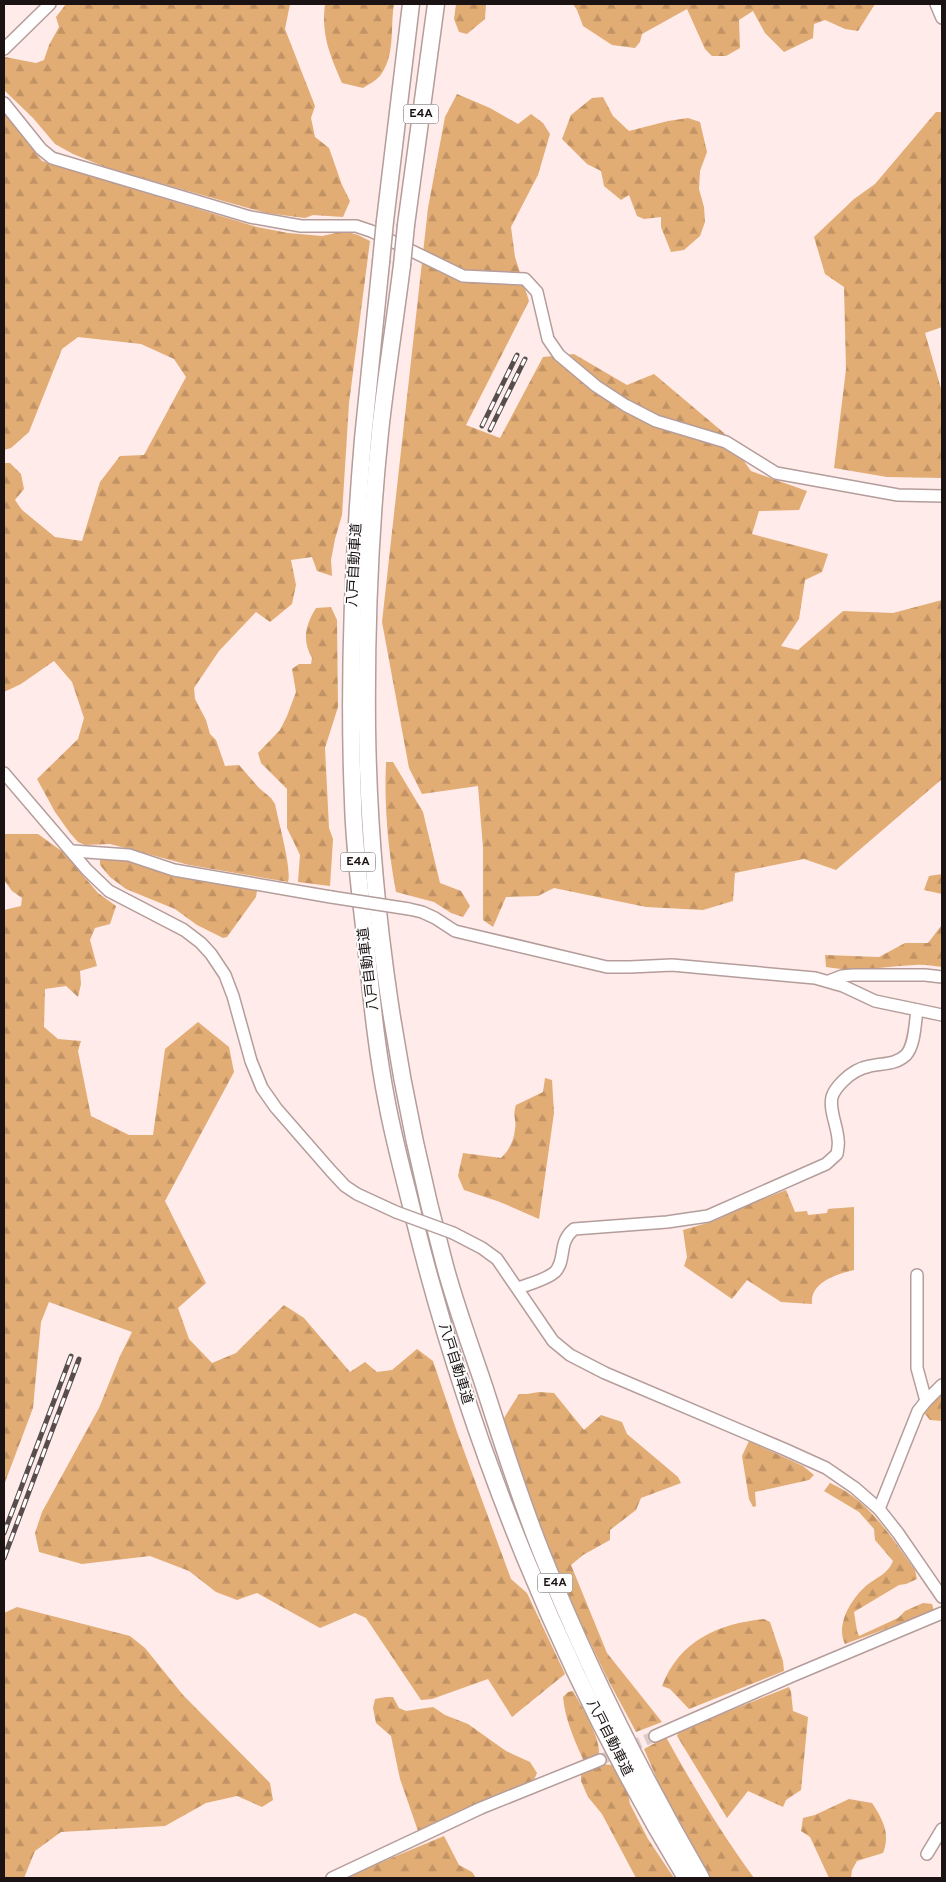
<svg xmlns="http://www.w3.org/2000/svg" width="946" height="1882" viewBox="0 0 946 1882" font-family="Overpass,'Noto Sans JP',sans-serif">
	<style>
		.forest { fill: url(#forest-firs) }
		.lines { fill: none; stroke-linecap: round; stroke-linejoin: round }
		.minor-tunnel { stroke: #ddcbc9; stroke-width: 11; stroke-dasharray: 11 5.5; stroke-linecap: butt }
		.minor-casing { stroke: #b49d9b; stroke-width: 14 }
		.highway-casing { stroke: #b49d9b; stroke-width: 19 }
		.minor { stroke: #fff; stroke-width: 11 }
		.highway { stroke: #fff; stroke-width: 16 }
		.rail-casing { stroke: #584d4d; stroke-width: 5 }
		.rail { stroke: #fdfdfd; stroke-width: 3; stroke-dasharray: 9; stroke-linecap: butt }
		.minor-bridge-casing { stroke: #b49d9b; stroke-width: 14; stroke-linecap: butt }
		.highway-bridge-casing { stroke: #b49d9b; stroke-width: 19; stroke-linecap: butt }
		.minor-bridge { stroke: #fff; stroke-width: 11 }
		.highway-bridge { stroke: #fff; stroke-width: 16 }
		.labels { text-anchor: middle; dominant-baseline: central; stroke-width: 4; stroke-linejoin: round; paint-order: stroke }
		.shield { fill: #fdfdfd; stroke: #5f5959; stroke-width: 1 }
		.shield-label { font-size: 12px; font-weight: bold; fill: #1b1313 }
		.street-label { font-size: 14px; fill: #1b1313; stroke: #fdfdfd }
	</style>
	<defs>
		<pattern id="forest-firs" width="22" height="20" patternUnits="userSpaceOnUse" patternTransform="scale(1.25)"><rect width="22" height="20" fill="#e2ac75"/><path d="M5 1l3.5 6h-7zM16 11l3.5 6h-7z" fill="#c19364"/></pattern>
	</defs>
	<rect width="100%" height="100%" fill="#ffebe9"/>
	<g class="forest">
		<polygon points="66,4 290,4 285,29 315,106 311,118 315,137 329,148 342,185 350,201 343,217 313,215 305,218 266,213 110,169 73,154 55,144 33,118 4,90 4,59 5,57 36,63 44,60 49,45 59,27 56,17"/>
		<path d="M325 4H394C390 27 396 57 379 77 375 81 368 85 363 88L342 83C330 55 321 35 325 4Z"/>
		<polygon points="456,4 486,4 485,19 467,34 459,32 454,19"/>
		<polygon points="573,4 875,4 858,31 845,29 825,20 814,24 813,38 784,52 765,33 753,11 739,20 740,48 726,56 712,56 705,49 687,9 642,34 640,42 635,48 612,45 583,26 577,10"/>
		<polygon points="457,94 490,108 518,124 531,114 543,123 550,134 538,175 511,227 515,257 529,301 466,425 500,438 543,357 574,354 627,385 654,374 724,433 751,471 807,491 799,510 759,511 752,534 828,554 822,572 805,580 799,619 781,646 798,650 843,611 893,613 942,600 942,779 836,870 804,859 735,873 733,901 703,910 646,907 554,888 538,896 506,897 493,927 483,920 483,848 478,786 422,794 409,768 382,622 428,208 445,117"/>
		<polygon points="603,97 613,116 629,131 668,121 688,118 700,122 707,152 700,171 699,189 704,207 705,222 700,236 684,250 671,252 661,227 661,217 644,219 637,216 629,195 621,200 604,186 601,171 587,164 562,139 571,115 592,98"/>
		<path d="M4 112 42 161 257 227 288 233 322 236 345 231 358 235 370 241 349 403 342 515 335 539 331 560 332 576 317 571 312 557 291 560 296 585 292 604 270 622 256 612 219 651 194 688 195 699 206 720 210 734 216 740 225 766 239 765 259 788 271 798 275 804C278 820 292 869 288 882L189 865 110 844 85 845 78 842 70 833 55 812 37 779 78 739 84 718 72 682 54 661 21 684 4 692V463H10L21 474 24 489 15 500 22 510 55 537 82 541 100 482 120 456 144 455 186 377 174 359 141 344 78 337 62 349 29 432 11 448 4 450Z"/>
		<polygon points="936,112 942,112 942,327 925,333 942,392 942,478 887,477 834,468 846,369 844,287 825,274 814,237 854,199 875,184"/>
		<path d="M331 607 337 620 338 707 325 748 329 828 333 839 330 886 298 882 300 855 287 828V789L261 763 258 753 280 730 287 716 296 692 292 669 299 664H311L312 658C302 640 305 626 316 608Z"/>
		<path d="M386 762H393L423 812 440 883 461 891 470 906 463 917 451 913 434 902 396 892C388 850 384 805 386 762Z"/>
		<polygon points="4,834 38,834 63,852 98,893 116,906 110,924 95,928 90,940 97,966 80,971 81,984 78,997 66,986 45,989 44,1027 58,1039 81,1041 78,1051 91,1116 129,1135 153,1135 165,1049 198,1022 229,1047 234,1072 165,1201 206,1283 178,1308 189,1339 212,1363 236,1353 284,1305 304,1318 350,1372 365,1362 377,1372 392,1370 417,1349 433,1361 457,1432 511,1579 527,1593 565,1674 512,1717 488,1679 432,1699 421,1700 366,1618 355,1613 320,1628 257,1593 237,1600 216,1592 189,1571 150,1556 82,1564 39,1552 35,1533 42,1512 99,1408 120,1356 132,1332 49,1302 41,1322 33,1408 4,1485 4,910 21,906 22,898 12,891 4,880"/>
		<polygon points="126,858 257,891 256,897 227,937 223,938 197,925 175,909 126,889 110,877 100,865 100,859"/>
		<polygon points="942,874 942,894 924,890 929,876"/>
		<path d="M942 921V967C933 966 924 964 915 965 885 966 857 973 826 967L825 955 879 957 905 943H928L941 926Z"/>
		<path d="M545 1078 552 1080 554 1113 539 1219 500 1202 464 1190 458 1176 463 1153 501 1158C509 1150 514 1141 515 1129 517 1120 512 1117 516 1105L543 1092Z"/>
		<path d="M786 1190 795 1212 807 1211 808 1215 827 1213 828 1209 854 1207V1270C837 1274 810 1282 812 1304L781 1302 747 1280 732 1299 684 1266 687 1257 683 1230 714 1221 755 1202Z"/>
		<path d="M539 1392 554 1393 584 1430 601 1415 622 1422 627 1434 678 1477 681 1483 641 1498 636 1510 610 1530V1540L583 1555 571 1565 607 1653 662 1722 636 1732C623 1707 609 1683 597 1657 560 1581 529 1499 504 1418L519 1394H527Z"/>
		<polygon points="942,1393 942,1421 930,1420 924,1413 931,1402"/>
		<polygon points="749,1441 803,1466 814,1475 809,1480 755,1492 756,1506 753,1507 749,1499 742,1456"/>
		<path d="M830 1483C868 1499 892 1538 915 1570L917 1579 906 1584 899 1585 854 1612 857 1631 859 1636 898 1618 905 1611 923 1603 932 1604 934 1611 845 1644C835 1624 852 1598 867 1585 877 1577 888 1574 893 1561L875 1540 874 1529 859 1512 824 1491Z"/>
		<polygon points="17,1607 130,1636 145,1648 183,1695 270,1783 273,1800 262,1807 237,1796 206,1803 165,1826 61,1832 35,1851 24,1878 4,1878 4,1613"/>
		<path d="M764 1619 770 1622 783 1661 784 1671 689 1709 670 1689 662 1686C680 1640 718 1624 764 1619Z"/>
		<polygon points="789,1687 791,1692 793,1711 808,1717 801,1790 786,1800 783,1807 748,1791 727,1818 677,1736 679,1731"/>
		<path d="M573 1691C580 1704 604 1743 598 1756L602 1764 612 1765 628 1794 630 1804 648 1839 674 1878H636L602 1814 588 1797 581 1781V1773L587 1768C577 1746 565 1721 563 1697L568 1692Z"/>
		<polygon points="386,1697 393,1697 399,1708 406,1711 433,1707 445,1715 468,1724 506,1751 530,1762 537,1773 534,1780 464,1809 418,1831 400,1779 391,1736 376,1723 373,1708 375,1699"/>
		<path d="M666 1737C693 1786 721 1833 754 1878H711L660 1786 644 1749Z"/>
		<path d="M849 1799 872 1803C882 1818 891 1834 883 1853L857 1861 852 1870 851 1878H829L810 1837 801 1831 803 1818 815 1815Z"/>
		<polygon points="444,1836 459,1865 472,1872 476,1878 348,1878 377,1864"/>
	</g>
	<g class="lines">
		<polyline class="minor-tunnel" points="600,1760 655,1736"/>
		<defs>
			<g id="minor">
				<polyline points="936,4 942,18"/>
				<polyline points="4,49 50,4"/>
				<polyline points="4,103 41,149 52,158 250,217 301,226 356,226 371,231 463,276 525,279 537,292 548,339 559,355 596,386 625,405 656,421 726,442 776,473 898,495 942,496"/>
				<polyline points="4,773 87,870 109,891 184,930 201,943 211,954 225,975 233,996 251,1061 262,1088 276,1108 331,1171 345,1186 357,1194 396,1212"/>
				<polyline points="73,851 129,855 174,870 331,897"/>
				<polyline points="409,909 422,912 435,918 455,931 590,963 607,967 630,967 672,965 815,978 843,986 875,1001 942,1015"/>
				<polyline points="829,981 842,976 853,975 925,975 942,977"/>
				<polyline points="453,1233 482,1248 497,1259 553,1341 570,1355 605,1373 784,1449 826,1468 855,1488 879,1509 898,1533 942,1597"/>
				<polyline points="917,1275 917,1368 926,1401"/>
				<path d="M518 1288C529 1284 546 1280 555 1272 567 1259 557 1243 574 1229L667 1222 708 1216 826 1164 837 1154C838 1149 839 1144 838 1139 837 1125 829 1110 832 1097 834 1090 839 1085 843 1081 851 1073 859 1068 870 1066 883 1063 895 1065 906 1055 915 1045 915 1023 917 1010"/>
				<polyline points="879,1509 918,1411 926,1401 942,1385"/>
				<polyline points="655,1736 792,1676 942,1613"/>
				<polyline points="927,1854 942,1829"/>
				<polyline points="332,1878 481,1808 600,1760"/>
			</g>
			<g id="highway">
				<polyline points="385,221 411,4"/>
				<polyline points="406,225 436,4"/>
				<path d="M381 262C375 321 369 380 363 439 353 559 348 680 353 801 354 846 360 891 365 935 371 991 376 1048 387 1103 394 1141 405 1180 414 1218 471 1448 563 1675 686 1878"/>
				<path d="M402 265C395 321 386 376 380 432 370 529 366 628 367 726 369 906 398 1093 445 1266 456 1307 471 1347 484 1386 502 1442 520 1499 542 1554 587 1666 641 1774 701 1878"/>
			</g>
		</defs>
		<use href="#minor" class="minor-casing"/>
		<use href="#highway" class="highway-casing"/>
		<use href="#minor" class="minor"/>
		<use href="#highway" class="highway"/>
		<defs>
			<g id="rail">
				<polyline points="482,426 517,355"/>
				<polyline points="490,430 525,359"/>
				<polyline points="4,1533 71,1356"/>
				<polyline points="4,1558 79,1359"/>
			</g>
		</defs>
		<use href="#rail" class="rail-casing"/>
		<use href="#rail" class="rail"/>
		<defs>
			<g id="minor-bridge">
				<polyline points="331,897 409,909"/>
				<polyline points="396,1212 453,1233"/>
			</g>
			<g id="highway-bridge">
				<polyline points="381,262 385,221"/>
				<polyline points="402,265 406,225"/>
			</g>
		</defs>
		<use href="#minor-bridge" class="minor-bridge-casing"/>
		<use href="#highway-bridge" class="highway-bridge-casing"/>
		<use href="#minor-bridge" class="minor-bridge"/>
		<use href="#highway-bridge" class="highway-bridge"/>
	</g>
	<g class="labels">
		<g class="shield">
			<rect x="403.5" y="104.5" width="35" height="19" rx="4"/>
			<rect x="340.5" y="852.5" width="35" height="19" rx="4"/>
			<rect x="537.5" y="1573.5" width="35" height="19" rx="4"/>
		</g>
		<g class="shield-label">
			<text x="421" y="114">E4A</text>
			<text x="358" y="862">E4A</text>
			<text x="555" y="1583">E4A</text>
		</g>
		<g class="street-label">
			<text transform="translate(355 565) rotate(-87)">八戸自動車道</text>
			<text transform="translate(369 969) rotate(-97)">八戸自動車道</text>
			<text transform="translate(455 1364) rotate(73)">八戸自動車道</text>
			<text transform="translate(609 1738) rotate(63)">八戸自動車道</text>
		</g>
	</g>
	<rect width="946" height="1882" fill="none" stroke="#1b1313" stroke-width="10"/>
</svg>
